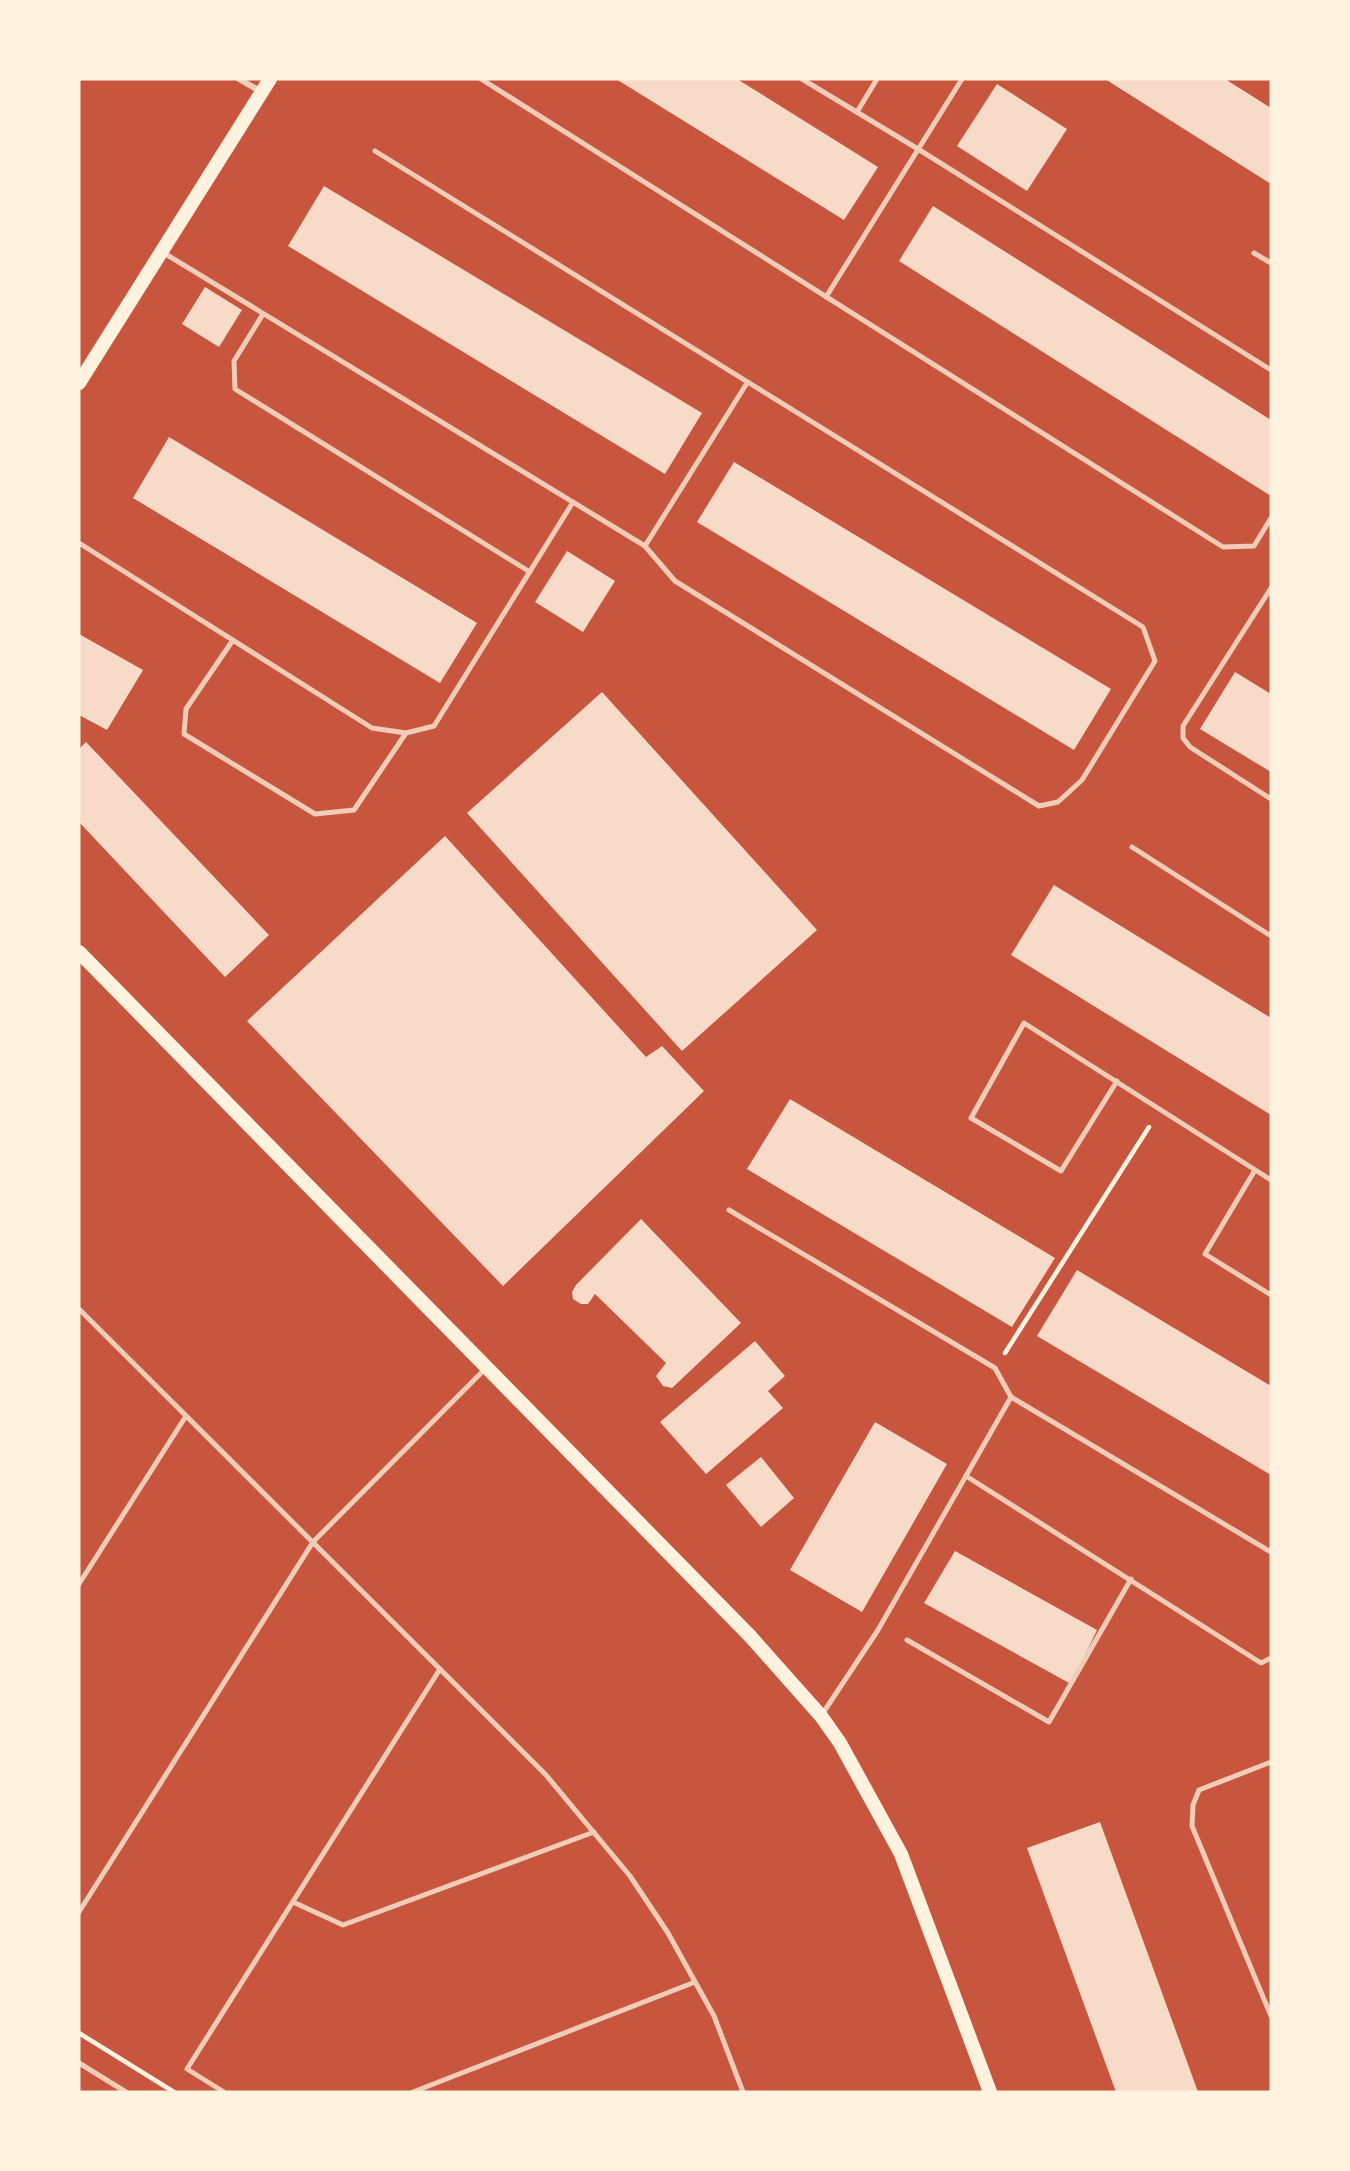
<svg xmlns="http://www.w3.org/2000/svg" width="1350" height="2171" viewBox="0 0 1350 2171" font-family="'PT Sans',sans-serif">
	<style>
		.building { fill: #f7dbc8 }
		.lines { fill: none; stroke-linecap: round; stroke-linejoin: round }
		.path { stroke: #fff3e0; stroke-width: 4.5 }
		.service { stroke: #f1ccb7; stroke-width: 5 }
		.pedestrian { stroke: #f1ccb7; stroke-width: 6 }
		.secondary { stroke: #fff3e0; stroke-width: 14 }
	</style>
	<rect width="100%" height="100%" fill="#c8553d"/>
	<g class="building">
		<polygon points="616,79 737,79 878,167 844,220"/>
		<polygon points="1105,79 1225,79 1271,108 1271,184"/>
		<polygon points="997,84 1067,129 1027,191 957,146"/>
		<polygon points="324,186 702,413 665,474 288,246"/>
		<polygon points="933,206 1271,420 1271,496 899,261"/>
		<polygon points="205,287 242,310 219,347 182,324"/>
		<polygon points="169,437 477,623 440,683 133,498"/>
		<polygon points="734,462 1111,689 1074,750 697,522"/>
		<polygon points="567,551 615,581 583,632 535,602"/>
		<polygon points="79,634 143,670 107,730 79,715"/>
		<polygon points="1235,672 1271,694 1271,772 1200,729"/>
		<polygon points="602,692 817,930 682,1051 467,813"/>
		<polygon points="86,742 269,935 225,977 79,822 79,749"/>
		<polygon points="445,836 646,1057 662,1046 704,1091 503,1286 247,1021"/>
		<polygon points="1054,885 1271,1018 1271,1115 1011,955"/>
		<polygon points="790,1099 1055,1258 1012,1327 747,1169"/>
		<polygon points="641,1219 741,1323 672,1388 663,1386 656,1376 666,1363 595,1294 588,1304 581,1304 573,1299 572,1292 576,1285"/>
		<polygon points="1077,1270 1271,1386 1271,1475 1037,1336"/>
		<polygon points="755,1341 785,1376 768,1391 783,1408 706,1474 660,1422"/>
		<polygon points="875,1422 947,1464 862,1612 790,1570"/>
		<polygon points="761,1457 794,1498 761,1527 726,1485"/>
		<polygon points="955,1551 1097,1630 1071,1684 924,1603"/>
		<polygon points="1100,1822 1198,2092 1116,2092 1027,1848"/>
	</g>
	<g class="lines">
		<g class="path">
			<polyline points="1005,1353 1149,1127"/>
			<polyline points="79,2033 174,2092"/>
		</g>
		<g class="service">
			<polyline points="481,79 1223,547 1254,546 1271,518"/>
			<polyline points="802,79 918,149 1271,370"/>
			<polyline points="857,112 877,79"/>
			<polyline points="164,253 645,546 675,581 1039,806 1058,802 1082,780 1155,661 1143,627 375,151"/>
			<polyline points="1254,253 1271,263"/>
			<polyline points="826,297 962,79"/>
			<polyline points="263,314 234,361 235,389 530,572"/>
			<polyline points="79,543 372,728 406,733 434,726 573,502"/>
			<polyline points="645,546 747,383"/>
			<polyline points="1271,588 1183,726 1183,738 1190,747 1271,799"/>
			<polyline points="233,640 186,709 184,734 315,814 354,810 406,733"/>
			<polyline points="1132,847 1271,936"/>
			<polyline points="1117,1081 1061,1171 971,1118 1024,1023 1271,1180"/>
			<polyline points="1255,1170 1205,1254 1271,1295"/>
			<polyline points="729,1210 995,1368 1011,1397 1271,1552"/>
			<polyline points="79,1309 546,1775 630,1876 668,1933 714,2016 743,2092"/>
			<polyline points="966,1476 1261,1663 1271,1658"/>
			<polyline points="79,1584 186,1416"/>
			<polyline points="907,1640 1049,1722 1131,1579"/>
			<polyline points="823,1713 878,1630 1011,1397"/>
			<polyline points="1271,1762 1199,1790 1193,1805 1192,1826 1271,2016"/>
			<polyline points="293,1902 343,1925 594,1832"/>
			<polyline points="79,1912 313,1542 486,1368"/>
			<polyline points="79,2063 126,2092"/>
			<polyline points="224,2092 187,2069 440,1669"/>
			<polyline points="413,2092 695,1982"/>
		</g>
		<polyline class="pedestrian" points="239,79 260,91"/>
		<g class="secondary">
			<polyline points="79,383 270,79"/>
			<polyline points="79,952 750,1636 821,1716 840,1743 901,1854 990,2092"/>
		</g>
	</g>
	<rect width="1350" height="2171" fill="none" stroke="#fff3e0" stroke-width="161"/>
</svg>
